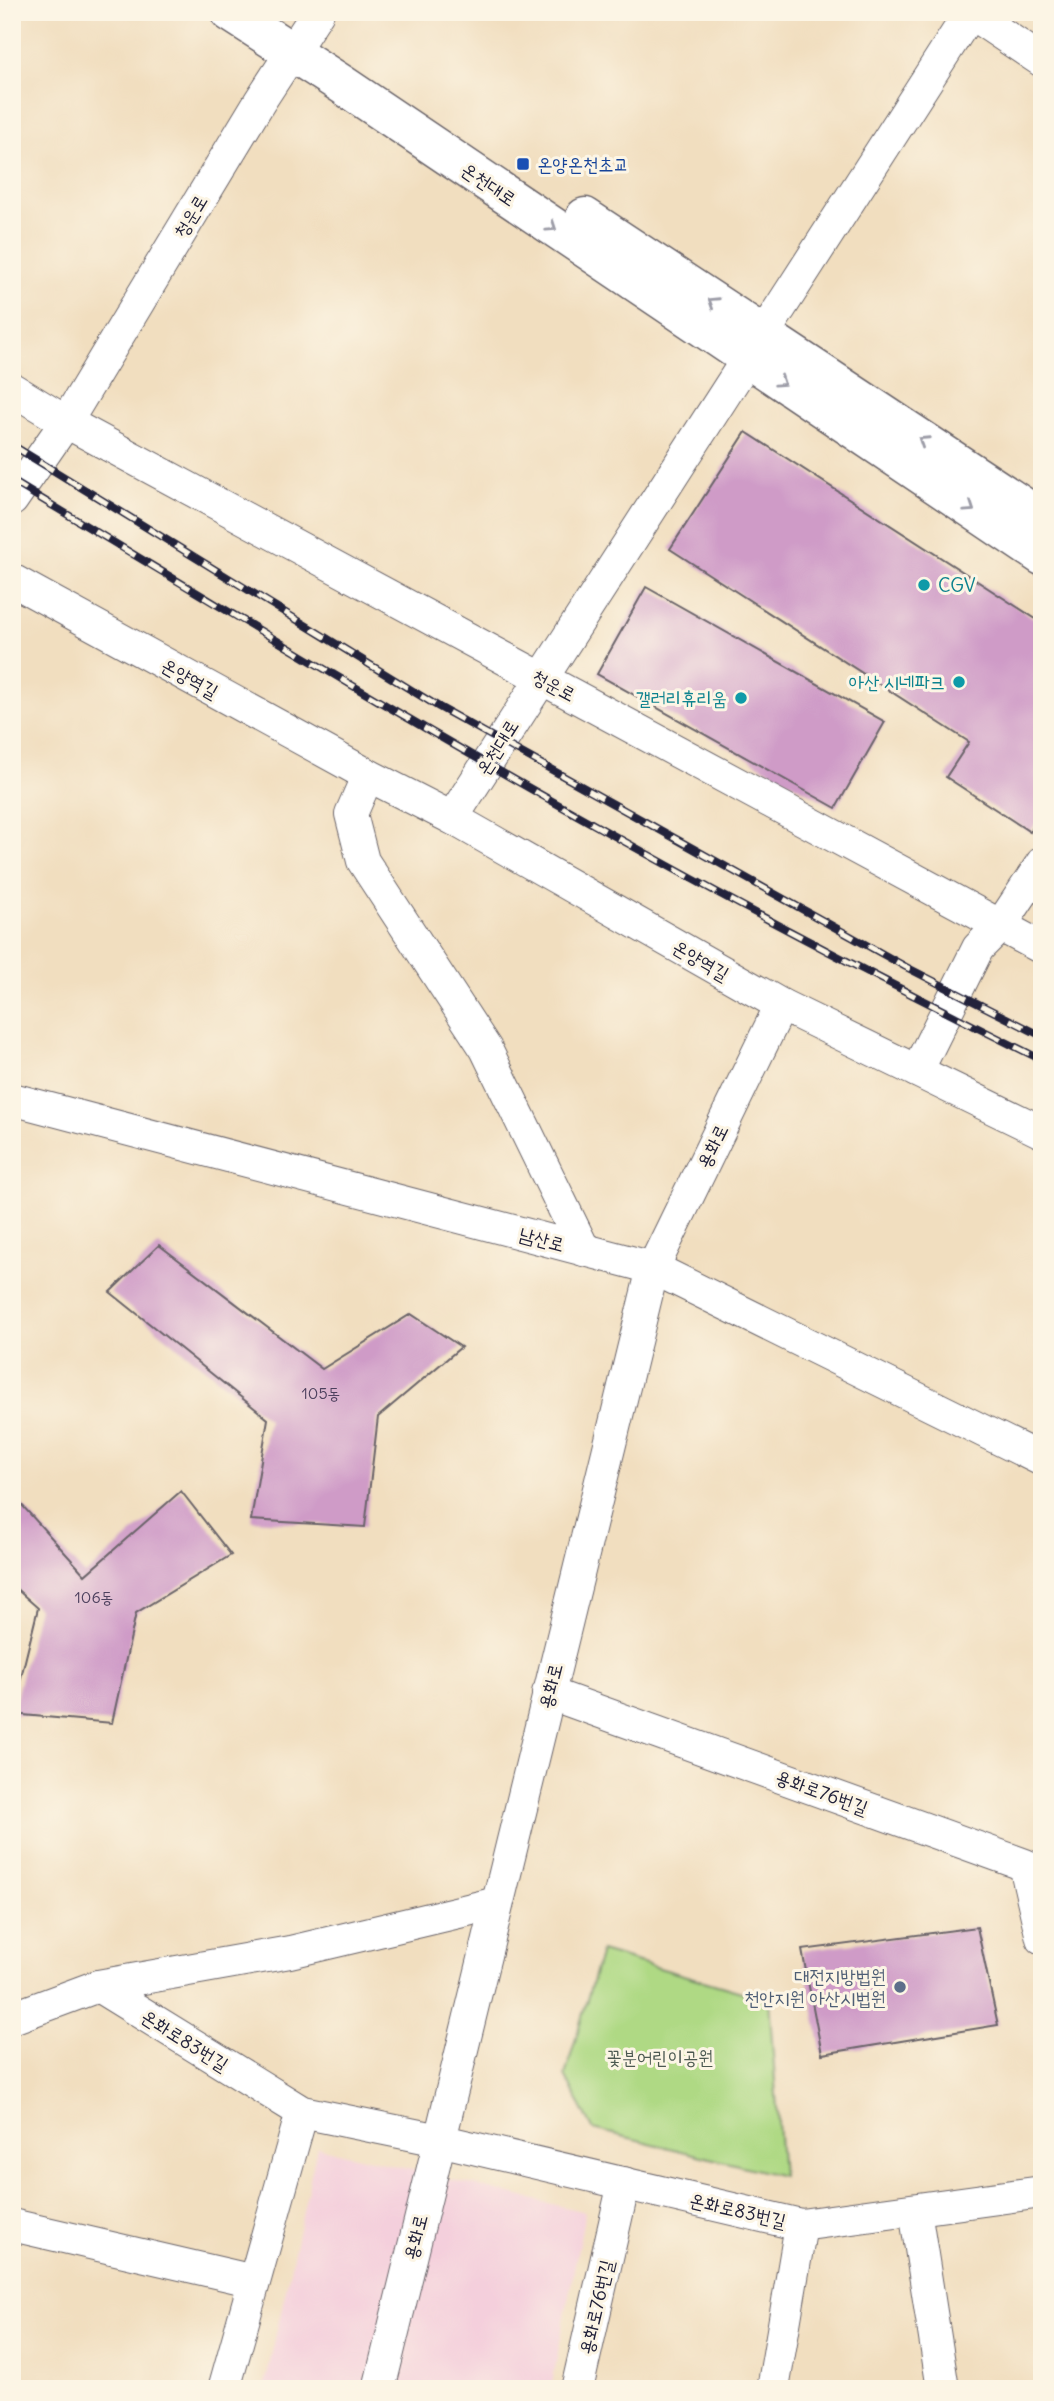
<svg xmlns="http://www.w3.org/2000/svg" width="1054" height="2401" viewBox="0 0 1054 2401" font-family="Delius,'Poor Story',sans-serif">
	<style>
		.built { fill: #f4cfdc }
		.green { fill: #afd984; stroke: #687e60; stroke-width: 2 }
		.building { fill: #cf9bc7 }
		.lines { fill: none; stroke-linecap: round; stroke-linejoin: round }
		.street-casing { stroke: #6a6469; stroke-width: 34 }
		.primary-casing { stroke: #6a6469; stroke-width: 41 }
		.street { stroke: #fff; stroke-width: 32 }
		.primary { stroke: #fff; stroke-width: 38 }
		.rail-casing { stroke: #22223b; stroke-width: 8 }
		.rail { stroke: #fcf5e5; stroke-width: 5; stroke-dasharray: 16; stroke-linecap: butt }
		.oneway { stroke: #9c9ca7 }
		.transit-dot { fill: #1a4fb4; stroke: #fcf5e5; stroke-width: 2.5 }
		.culture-dot { fill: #0f9aa8; stroke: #fcf5e5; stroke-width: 2.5 }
		.service-dot { fill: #5c6f8a; stroke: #fcf5e5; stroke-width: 2.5 }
		.labels { text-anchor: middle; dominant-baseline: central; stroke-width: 6; stroke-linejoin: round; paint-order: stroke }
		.number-label { font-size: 16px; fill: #4d405e }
		.transit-label { font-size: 19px; fill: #164399; stroke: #fcf5e5; text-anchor: start }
		.street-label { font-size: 19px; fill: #22223b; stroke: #fcf5e5 }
		.culture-label { font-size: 19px; fill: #0d838f; stroke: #fcf5e5; text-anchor: end }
		.service-label { font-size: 19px; fill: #4e5e75; stroke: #fcf5e5; text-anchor: end }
		.park-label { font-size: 19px; fill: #4c5951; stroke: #fcf5e5 }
	</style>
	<rect width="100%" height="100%" fill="#fcf5e5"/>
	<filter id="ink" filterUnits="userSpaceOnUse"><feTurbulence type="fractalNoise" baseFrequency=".0143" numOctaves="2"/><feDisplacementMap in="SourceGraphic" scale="14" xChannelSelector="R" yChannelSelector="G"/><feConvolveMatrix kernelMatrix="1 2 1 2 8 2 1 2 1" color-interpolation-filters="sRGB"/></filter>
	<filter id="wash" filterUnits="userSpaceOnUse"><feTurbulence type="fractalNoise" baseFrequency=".00686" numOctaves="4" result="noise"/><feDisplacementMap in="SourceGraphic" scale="28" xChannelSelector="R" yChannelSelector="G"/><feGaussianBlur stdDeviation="1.57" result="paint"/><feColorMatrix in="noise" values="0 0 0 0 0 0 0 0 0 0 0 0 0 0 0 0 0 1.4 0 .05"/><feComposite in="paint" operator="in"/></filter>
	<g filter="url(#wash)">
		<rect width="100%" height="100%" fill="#f1debf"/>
		<polygon class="built" points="317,2147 585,2212 551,2389 264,2389"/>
		<polygon class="green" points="601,1951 769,2000 782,2176 593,2129 565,2076"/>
		<g id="blocks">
			<g class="building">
				<polygon points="746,432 1042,623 1042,814 1030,832 946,777 969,742 670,549"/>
				<polygon points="646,587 885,722 836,808 597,674"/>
				<polygon points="159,1245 322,1369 411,1314 461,1347 378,1417 365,1527 251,1520 268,1419 110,1292"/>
				<polygon points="181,1491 231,1555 136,1613 112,1723 12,1714 38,1608 12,1585 12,1494 85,1575"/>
				<polygon points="977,1927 998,2025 822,2054 802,1950"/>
			</g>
		</g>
	</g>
	<g filter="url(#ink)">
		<use href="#blocks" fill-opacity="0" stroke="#6a6469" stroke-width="2"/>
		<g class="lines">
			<defs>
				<g id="street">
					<polyline points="969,12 1042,61"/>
					<polyline points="12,389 66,422 1042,948"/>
					<polyline points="12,500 66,422 260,101 318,12"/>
					<polyline points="12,580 368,775 452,818 781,1005 1042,1132"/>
					<polyline points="368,775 351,814 363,861 486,1049 584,1250"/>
					<polyline points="452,818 970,13"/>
					<polyline points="917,1071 978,948 1001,925 1042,863"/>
					<polyline points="12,1099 653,1268 1042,1460"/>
					<polyline points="548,1693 1025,1865 1042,1938"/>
					<polyline points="98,1986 302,2112 439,2140 801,2225 1042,2192"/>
					<polyline points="12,2018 98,1986 290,1952 497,1903"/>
					<polyline points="915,2210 943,2389"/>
					<polyline points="12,2225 254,2281"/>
					<polyline points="224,2389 302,2112"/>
					<polyline points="379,2389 653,1268 781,1005"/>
					<polyline points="577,2389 624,2183"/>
					<polyline points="773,2389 801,2225"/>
				</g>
				<g id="primary">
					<polyline points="230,12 343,85 1042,556"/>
					<polyline points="585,217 1042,519"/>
				</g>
			</defs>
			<use href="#street" class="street-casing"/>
			<use href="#primary" class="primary-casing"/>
			<use href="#street" class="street"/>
			<use href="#primary" class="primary"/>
			<defs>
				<g id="rail">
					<polyline points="12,445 439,707 906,967 1042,1036"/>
					<path d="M12 481C222 608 432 736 647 854 777 926 909 994 1042 1060"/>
				</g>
			</defs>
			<use href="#rail" class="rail-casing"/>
			<use href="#rail" class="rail"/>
		</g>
		<defs><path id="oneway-chevron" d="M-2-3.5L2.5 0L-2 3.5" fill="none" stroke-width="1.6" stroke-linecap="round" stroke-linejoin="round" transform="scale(1.75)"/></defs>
		<g class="oneway">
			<use href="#oneway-chevron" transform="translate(552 227) rotate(34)"/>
			<use href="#oneway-chevron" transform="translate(713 302) rotate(-147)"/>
			<use href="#oneway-chevron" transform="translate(781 382) rotate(34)"/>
			<use href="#oneway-chevron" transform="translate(923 441) rotate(-147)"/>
			<use href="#oneway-chevron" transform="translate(970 508) rotate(34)"/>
		</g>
	</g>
	<rect class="transit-dot" x="516" y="157" width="14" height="14" rx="3.5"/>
	<g class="culture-dot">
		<circle cx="924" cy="585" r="7"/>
		<circle cx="959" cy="682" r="7"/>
		<circle cx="741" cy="698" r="7"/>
	</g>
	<circle class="service-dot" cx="900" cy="1987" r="7"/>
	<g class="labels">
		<g class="number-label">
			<text x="321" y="1393">105동</text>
			<text x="94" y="1597">106동</text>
		</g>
		<g class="transit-label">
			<text x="537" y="164">온양온천초교</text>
		</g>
		<g class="street-label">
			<text transform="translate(489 184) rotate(34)">온천대로</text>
			<text transform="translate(190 216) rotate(-59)">청운로</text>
			<text transform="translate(190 678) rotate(29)">온양역길</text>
			<text transform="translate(554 685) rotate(28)">청운로</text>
			<text transform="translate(497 747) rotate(-58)">온천대로</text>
			<text transform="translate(701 960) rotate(30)">온양역길</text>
			<text transform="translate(712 1146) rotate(-64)">용화로</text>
			<text transform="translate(542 1239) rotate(15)">남산로</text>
			<text transform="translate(550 1686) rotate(-76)">용화로</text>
			<text transform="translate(822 1792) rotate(20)">용화로76번길</text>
			<text transform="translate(185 2040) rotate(32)">온화로83번길</text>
			<text transform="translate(738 2210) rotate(13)">온화로83번길</text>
			<text transform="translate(415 2237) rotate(-76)">용화로</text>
			<text transform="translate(596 2307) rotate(-77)">용화로76번길</text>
		</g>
		<g class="culture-label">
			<text x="938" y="585" text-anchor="start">CGV</text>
			<text x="945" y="682">아산 시네파크</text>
			<text x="727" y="698">갤러리휴리움</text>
		</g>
		<g class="service-label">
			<text x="886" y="1976">대전지방법원<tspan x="886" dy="22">천안지원 아산시법원</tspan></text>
		</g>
		<g class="park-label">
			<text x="660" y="2057">꽃분어린이공원</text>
		</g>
	</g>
	<rect width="1054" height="2401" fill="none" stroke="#fcf5e5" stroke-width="42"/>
</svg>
